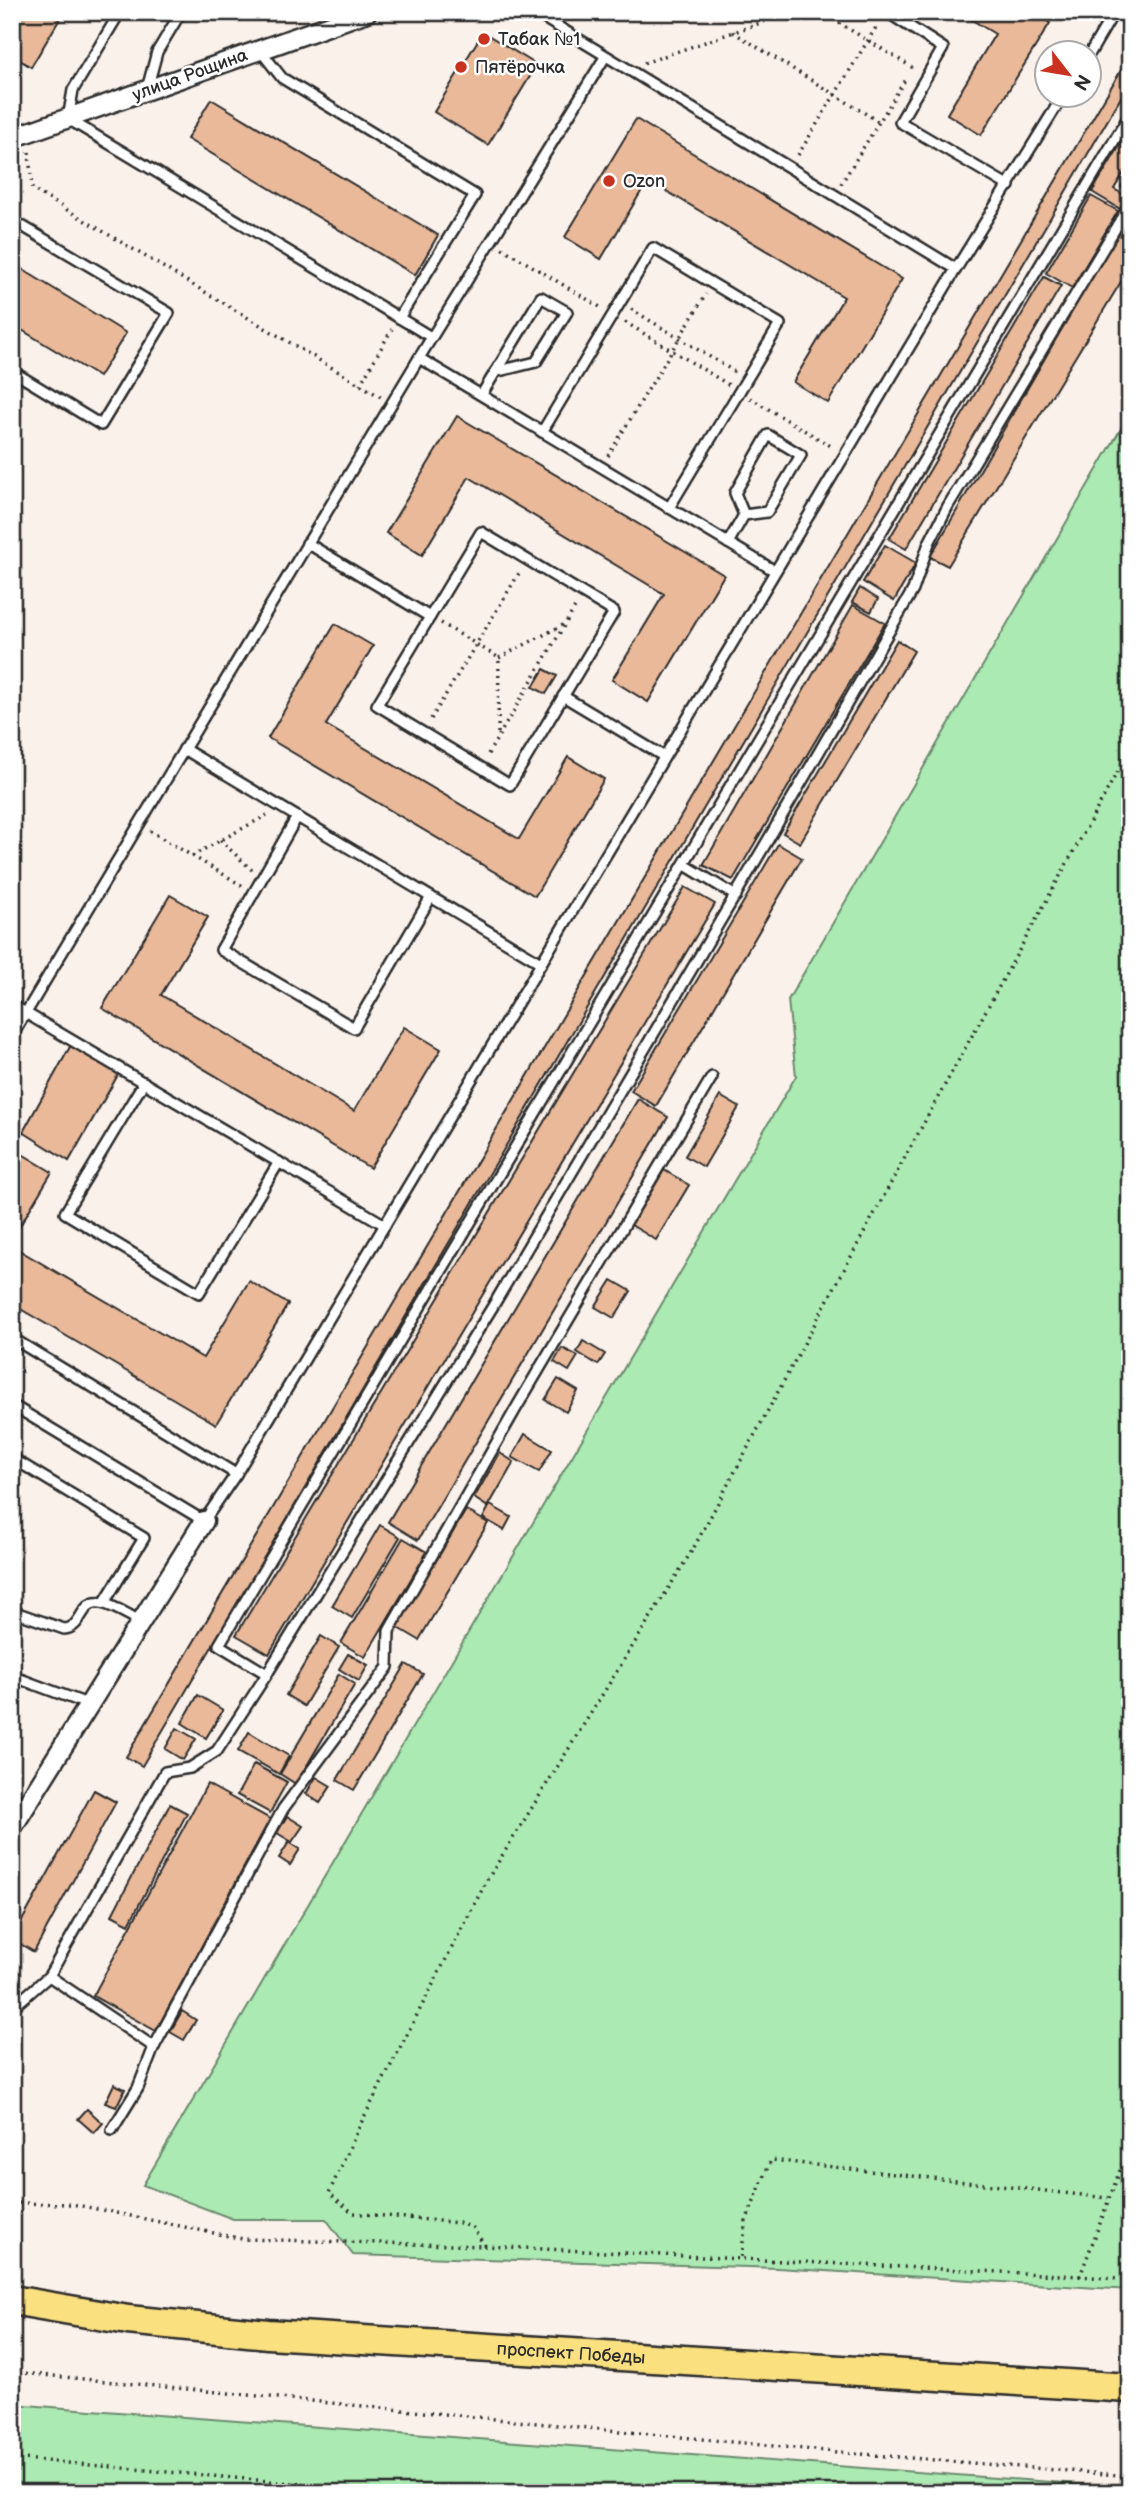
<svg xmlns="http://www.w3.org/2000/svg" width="1142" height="2505" viewBox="0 0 1142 2505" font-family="'Balsamiq Sans',sans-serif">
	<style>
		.green { fill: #abeab2; stroke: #6b8a6e; stroke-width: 2 }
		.building { fill: #e9b99a; stroke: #2b2b2b; stroke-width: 2 }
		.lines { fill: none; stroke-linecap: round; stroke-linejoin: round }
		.service-casing { stroke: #2b2b2b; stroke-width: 14 }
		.minor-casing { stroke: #2b2b2b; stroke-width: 23 }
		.primary-casing { stroke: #2b2b2b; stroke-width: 33 }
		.path { stroke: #2b2b2b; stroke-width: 3.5; stroke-dasharray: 2 5; stroke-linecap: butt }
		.service { stroke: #fff; stroke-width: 9 }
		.minor { stroke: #fff; stroke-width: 18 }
		.primary { stroke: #fbe080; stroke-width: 28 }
		.poi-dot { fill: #c8321e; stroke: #fff; stroke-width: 2.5 }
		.labels { text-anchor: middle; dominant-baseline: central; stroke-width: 5; stroke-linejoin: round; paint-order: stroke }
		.poi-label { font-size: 18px; fill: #2b2b2b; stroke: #fff; text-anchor: start }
		.street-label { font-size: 18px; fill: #2b2b2b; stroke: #fff }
	</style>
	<rect width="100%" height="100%" fill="#fbf1eb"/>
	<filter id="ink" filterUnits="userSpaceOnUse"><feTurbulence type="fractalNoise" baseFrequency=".0143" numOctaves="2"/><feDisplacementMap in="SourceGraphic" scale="14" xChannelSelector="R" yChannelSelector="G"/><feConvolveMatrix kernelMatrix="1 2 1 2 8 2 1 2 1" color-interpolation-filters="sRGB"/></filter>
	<g filter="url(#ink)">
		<g class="green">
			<polygon points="1130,413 1130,2290 777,2268 353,2255 326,2219 233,2219 143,2185 796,1076 788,1000"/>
			<polygon points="12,2404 1130,2488 1130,2493 12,2493"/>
		</g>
		<g class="building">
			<polygon points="17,12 64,12 31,67 12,55 12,20"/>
			<polygon points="959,12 1032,12 1050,23 981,135 947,114 995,34"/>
			<polygon points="483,32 537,65 488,145 434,112"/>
			<polygon points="1130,55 1130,82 142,1766 126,1757"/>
			<polygon points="211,99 438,235 415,275 187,139"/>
			<polygon points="636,119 902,279 828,403 793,382 844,297 648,180 601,259 565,237"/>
			<polygon points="1130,129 1130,163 1114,189 1129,198 1122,210 1092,192"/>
			<polygon points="1130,173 1130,192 1121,187"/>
			<polygon points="1091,196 1118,211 1072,288 1046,273"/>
			<polygon points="1124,221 1130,225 1130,267 948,566 930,557"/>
			<polygon points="12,263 126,333 99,377 12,324"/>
			<polygon points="1044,277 1061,286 906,549 889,539"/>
			<polygon points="457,416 724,575 648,702 612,680 664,594 469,477 422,555 386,533"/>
			<polygon points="885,545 916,563 894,601 863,582"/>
			<polygon points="860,588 878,599 871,612 852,602"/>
			<polygon points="853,605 885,623 733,880 703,865"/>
			<polygon points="335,624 373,646 326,725 519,839 568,757 604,779 535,896 268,738"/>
			<polygon points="897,640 914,651 800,843 783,833"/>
			<polygon points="544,669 557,676 546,694 533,687"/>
			<polygon points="778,844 802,858 656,1106 631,1091"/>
			<polygon points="685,887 715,904 269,1654 236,1635"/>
			<polygon points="170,895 208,917 161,995 354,1111 404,1027 441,1049 370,1168 102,1008"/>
			<polygon points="71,1045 119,1073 69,1161 23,1132"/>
			<polygon points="720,1096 739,1107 704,1167 685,1156"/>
			<polygon points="638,1099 668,1117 418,1540 388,1522"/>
			<polygon points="14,1149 52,1172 12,1239 12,1152"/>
			<polygon points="664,1170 689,1185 656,1240 631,1225"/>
			<polygon points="12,1246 203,1358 249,1281 288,1304 216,1424 12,1304"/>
			<polygon points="612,1280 631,1291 614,1318 595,1307"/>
			<polygon points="583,1341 605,1354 598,1365 577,1352"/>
			<polygon points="562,1348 578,1356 569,1371 554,1362"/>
			<polygon points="558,1379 578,1391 566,1412 545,1400"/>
			<polygon points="525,1434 552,1450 539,1472 512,1457"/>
			<polygon points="500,1453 514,1462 488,1507 474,1498"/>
			<polygon points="490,1505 511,1517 504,1530 483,1518"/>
			<polygon points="466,1510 488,1523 419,1640 397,1627"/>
			<polygon points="380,1525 400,1537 352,1618 332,1606"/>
			<polygon points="403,1538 427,1552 365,1657 341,1643"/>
			<polygon points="321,1636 339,1647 304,1706 286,1695"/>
			<polygon points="348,1654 368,1665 359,1681 339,1669"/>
			<polygon points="406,1664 423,1674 354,1790 337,1780"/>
			<polygon points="339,1674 355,1684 296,1784 280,1774"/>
			<polygon points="198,1695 223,1710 206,1738 182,1723"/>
			<polygon points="177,1728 196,1739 183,1760 165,1749"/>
			<polygon points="249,1732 289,1756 279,1774 238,1751"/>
			<polygon points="254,1764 287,1782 270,1813 237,1795"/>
			<polygon points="316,1777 331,1786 320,1803 306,1794"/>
			<polygon points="207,1784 270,1819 156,2031 93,1996"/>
			<polygon points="94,1790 116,1802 34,1952 12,1939"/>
			<polygon points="170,1804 187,1813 129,1924 112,1915"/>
			<polygon points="287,1816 303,1826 292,1842 277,1833"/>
			<polygon points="289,1842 300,1849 290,1865 279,1858"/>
			<polygon points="182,2011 196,2020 184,2040 170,2032"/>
			<polygon points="114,2084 125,2089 116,2107 105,2103"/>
			<polygon points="87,2109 103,2123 94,2133 78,2119"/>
		</g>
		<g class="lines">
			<defs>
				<g id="service">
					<polyline points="120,12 73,90 68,119 431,337"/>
					<polyline points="534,12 956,269"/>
					<polyline points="887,12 943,48 900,122 1009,186"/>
					<polyline points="260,50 282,78 475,195 399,318"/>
					<polyline points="1090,53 1114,12"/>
					<polyline points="147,89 157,52 181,12"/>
					<polyline points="12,123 27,132"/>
					<polyline points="12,220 169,313 101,425 12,371"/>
					<polyline points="419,358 775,571"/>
					<polyline points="482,394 541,297 567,312 536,362 495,372"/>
					<polyline points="542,432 653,248 780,324 669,508"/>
					<polygon points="481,532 614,612 510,785 377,705"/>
					<polyline points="307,543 430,617"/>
					<polyline points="728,543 744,515 767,512 801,455 768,435 735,493 744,515"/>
					<polyline points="563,696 663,756"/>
					<polyline points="184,749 541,963"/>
					<polyline points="297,817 221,950 354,1028 431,897"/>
					<polyline points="685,865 736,896"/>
					<polyline points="12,1005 385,1225"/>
					<polyline points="12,1036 419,358 605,57"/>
					<polyline points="144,1082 65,1213 199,1293 279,1162"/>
					<polyline points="12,1338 236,1474"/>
					<polyline points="12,1405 204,1521 236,1474 956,269 1064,94"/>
					<polyline points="12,1458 144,1538 104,1603"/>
					<path d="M12 1611 64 1629C83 1629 80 1599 101 1603 114 1605 129 1616 142 1622"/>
					<polyline points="267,1674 219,1645 1130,114"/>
					<polyline points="12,1676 90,1705"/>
					<polyline points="49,1976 154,2047"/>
					<polyline points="12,2008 49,1976 165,1772 190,1768 217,1751 267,1674 493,1306 765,845 913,590 929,543 948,506 1130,204"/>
					<polyline points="112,2130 138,2088 154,2047 283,1809 388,1667 389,1631 518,1405 712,1077"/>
				</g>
				<g id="minor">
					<polyline points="12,138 367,12"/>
					<polyline points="12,1828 204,1521"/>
				</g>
				<g id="primary">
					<path id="s1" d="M12 2300 128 2320 268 2334 1130 2388"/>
				</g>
			</defs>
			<use href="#service" class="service-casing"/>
			<use href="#minor" class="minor-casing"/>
			<use href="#primary" class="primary-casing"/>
			<g class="path">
				<polyline points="821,12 915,69"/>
				<polyline points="733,32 879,122"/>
				<polyline points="644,63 792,12"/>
				<polyline points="29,152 32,189 381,397"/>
				<polyline points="798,155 878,24"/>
				<polyline points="841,184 905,80"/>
				<polyline points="502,248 600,307"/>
				<polyline points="631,309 735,372"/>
				<polyline points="625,322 729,385"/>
				<polyline points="360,385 392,329"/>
				<polyline points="750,398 834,448"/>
				<polyline points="608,456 706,294"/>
				<polyline points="441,623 499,658"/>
				<polyline points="499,658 563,625"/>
				<polyline points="431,719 521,570"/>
				<polyline points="498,733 499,658"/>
				<polyline points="488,754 577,604"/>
				<polyline points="150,831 243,886"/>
				<polyline points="220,840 252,870"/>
				<polyline points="192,856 267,815"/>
				<polyline points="1130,2144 1080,2276 1130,2280"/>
				<polyline points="12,2203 72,2204 243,2239 485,2246 1080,2276"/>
				<polyline points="485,2246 473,2228 460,2223 353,2213 329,2193 361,2123 487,1880 693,1549 892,1181 1130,749"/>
				<polyline points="741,2257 746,2221 771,2160 1108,2198"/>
				<polyline points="12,2372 825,2451 1130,2476"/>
				<polyline points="12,2458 402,2493"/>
			</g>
			<use href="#service" class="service"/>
			<use href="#minor" class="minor"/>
			<use href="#primary" class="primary"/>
		</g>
	</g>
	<g class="poi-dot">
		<circle cx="484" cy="39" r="7"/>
		<circle cx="461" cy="67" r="7"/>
		<circle cx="609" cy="181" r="7"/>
	</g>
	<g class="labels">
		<g class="poi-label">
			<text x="498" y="39">Табак №1</text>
			<text x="475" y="67">Пятёрочка</text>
			<text x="623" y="181">Ozon</text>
		</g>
		<g class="street-label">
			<text transform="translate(190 75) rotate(-20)">улица Рощина</text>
			<text stroke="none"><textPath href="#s1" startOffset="562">проспект Победы</textPath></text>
		</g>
	</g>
	<rect width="1142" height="2505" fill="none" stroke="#fff" stroke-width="42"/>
	<rect x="21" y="21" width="1100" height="2463" fill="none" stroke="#2b2b2b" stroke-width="2.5" filter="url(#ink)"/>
	<g transform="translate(1068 74) rotate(121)"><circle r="33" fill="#ffffff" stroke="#aaaaaa" stroke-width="2"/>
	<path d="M0-5L12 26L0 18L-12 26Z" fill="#c8321e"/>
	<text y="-10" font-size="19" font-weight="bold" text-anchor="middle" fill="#2b2b2b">N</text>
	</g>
</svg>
